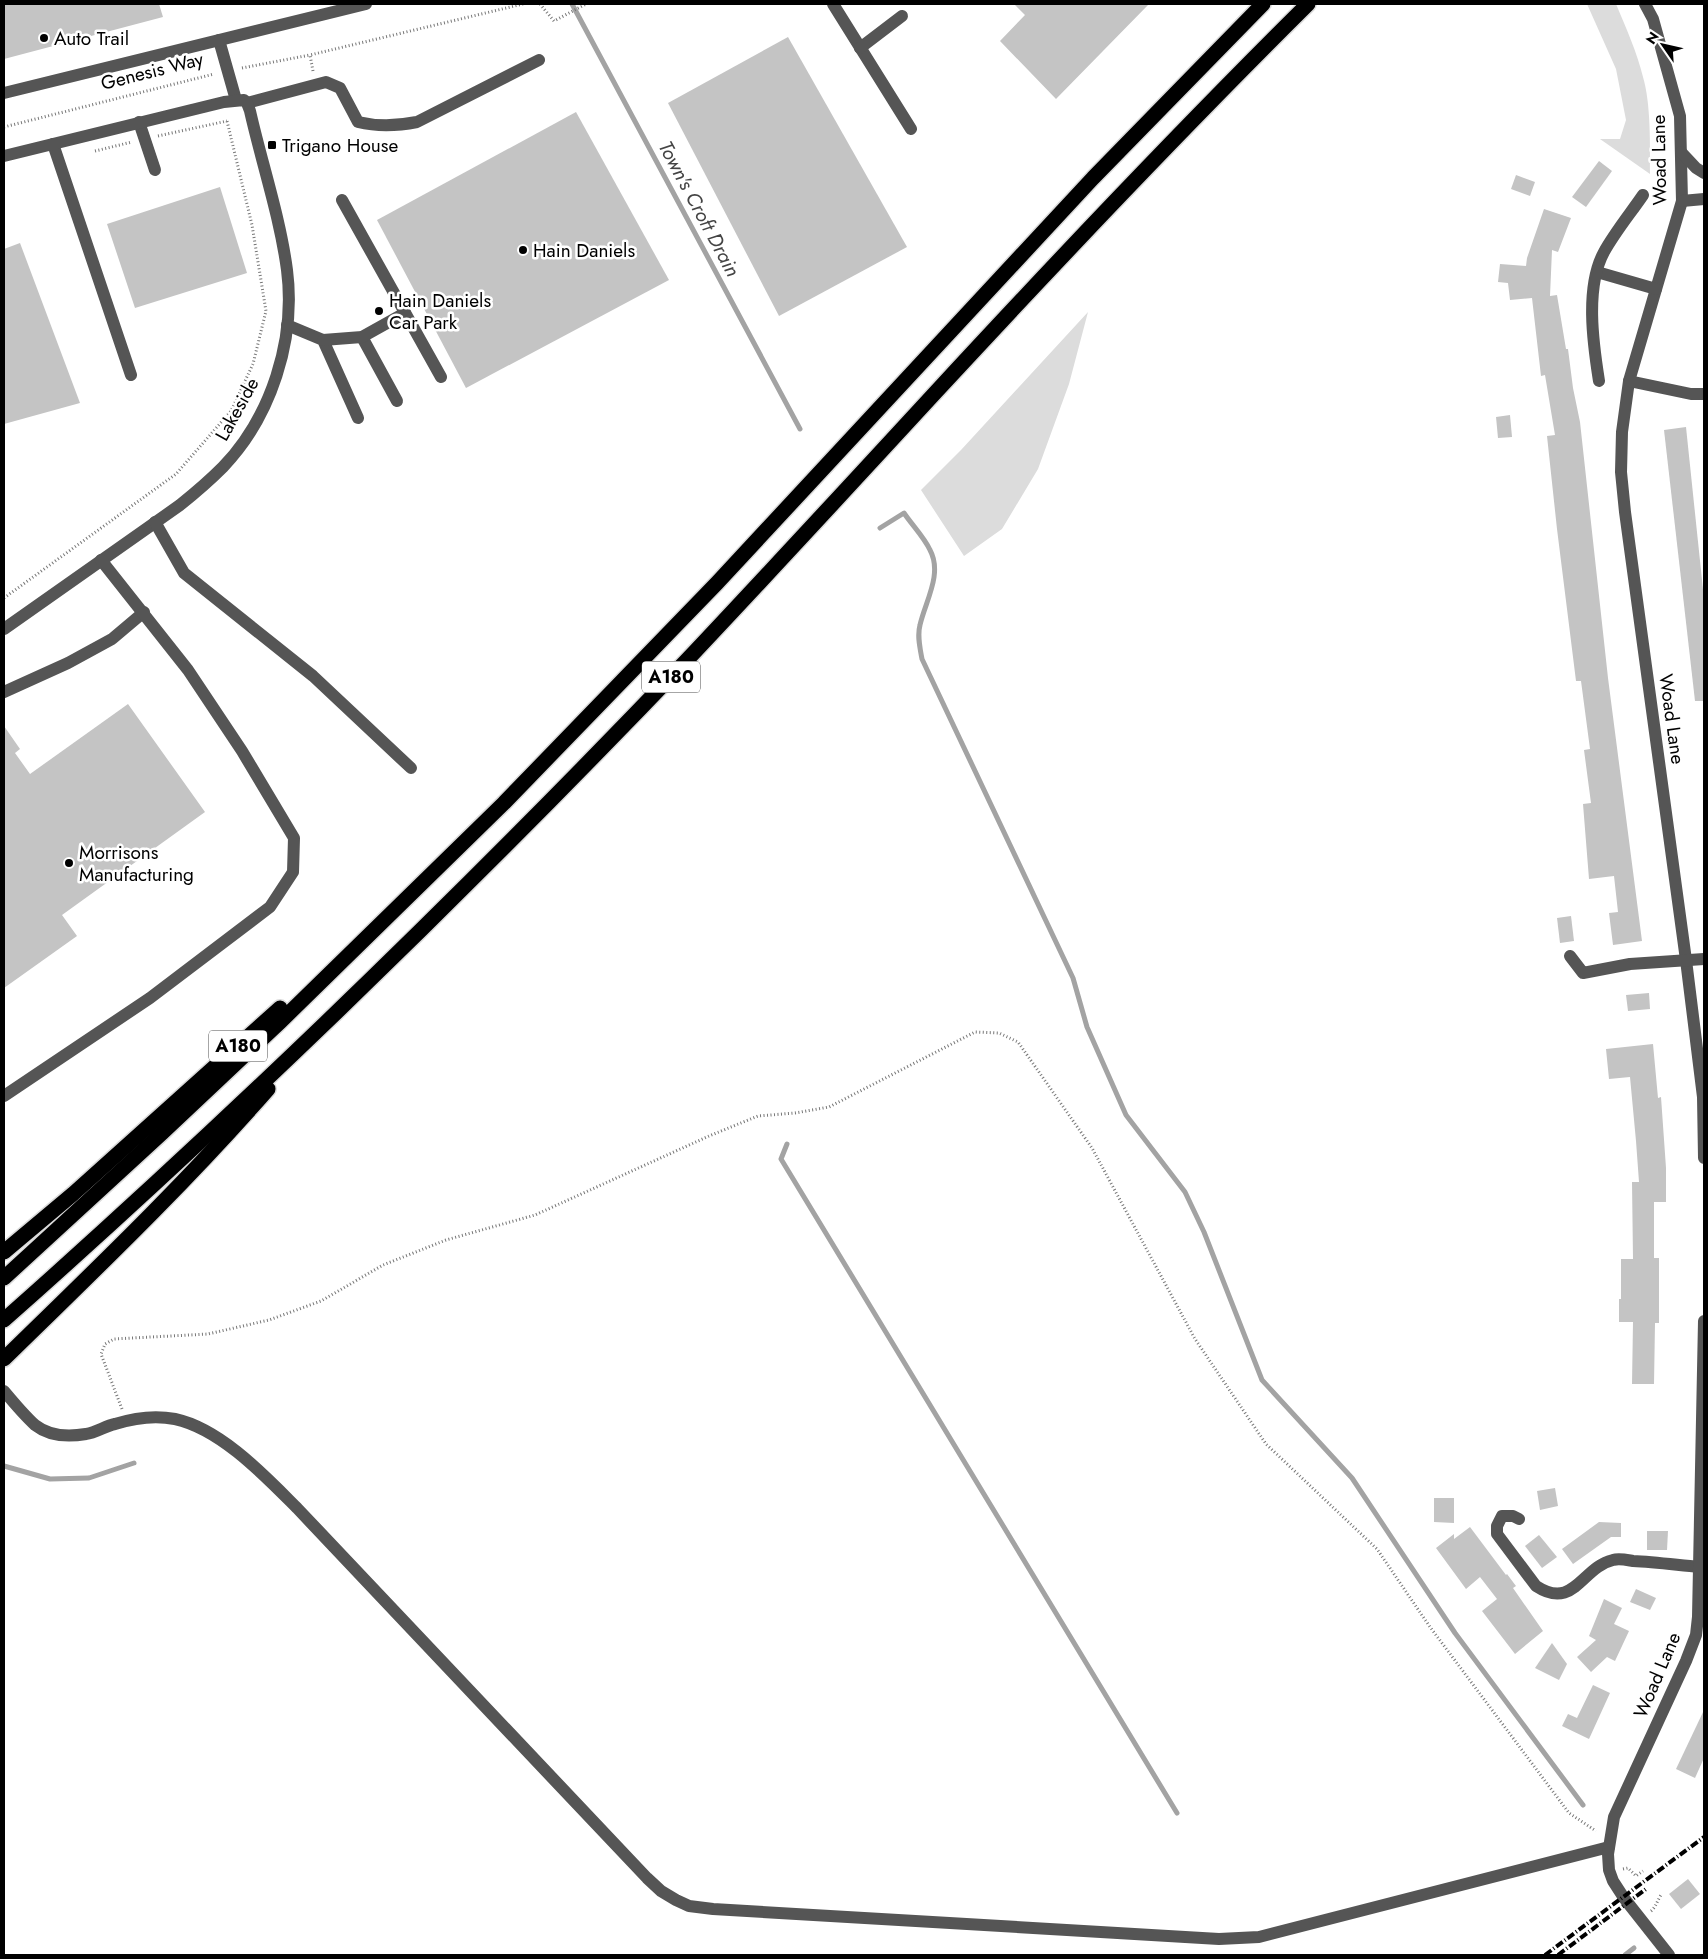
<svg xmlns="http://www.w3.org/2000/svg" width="1708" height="1959" viewBox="0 0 1708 1959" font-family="Jost,sans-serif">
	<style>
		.green { fill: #dcdcdc }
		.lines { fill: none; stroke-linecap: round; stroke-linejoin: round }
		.stream { stroke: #a3a3a3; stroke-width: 5 }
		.building { fill: #c4c4c4 }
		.highway-casing { stroke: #dbdbdb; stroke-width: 18 }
		.path { stroke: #777; stroke-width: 3; stroke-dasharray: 1 2.5; stroke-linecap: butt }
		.minor { stroke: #555; stroke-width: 12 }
		.highway { stroke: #000; stroke-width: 15 }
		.rail { stroke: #000; stroke-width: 4; stroke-dasharray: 8 2.5 1 2.5; stroke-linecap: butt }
		.poi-dot { fill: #000; stroke: #fff; stroke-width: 2 }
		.labels { text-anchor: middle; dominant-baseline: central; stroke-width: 5; stroke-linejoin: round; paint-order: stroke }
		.shield { fill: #fff; stroke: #4c4c4c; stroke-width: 1 }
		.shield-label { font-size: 18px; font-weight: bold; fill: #000 }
		.poi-label { font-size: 19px; fill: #000; stroke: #fff; text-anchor: start }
		.street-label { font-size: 19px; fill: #000; stroke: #fff }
		.water-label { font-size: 20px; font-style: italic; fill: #444; stroke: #fff }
	</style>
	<rect width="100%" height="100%" fill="#fff"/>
	<g class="green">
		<path d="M1587 4H1616C1626 28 1637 52 1643 77 1651 104 1650 145 1650 174L1600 139H1620L1626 120 1616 69Z"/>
		<polygon points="1088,312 1069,384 1038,469 1002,529 964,556 921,490 961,450"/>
	</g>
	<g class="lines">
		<g class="stream">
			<polyline points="572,4 800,429"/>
			<path d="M880 528 904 513C912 525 924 537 930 550 943 574 925 602 920 625 917 636 920 648 922 659L1073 978 1087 1027 1126 1115 1185 1192 1204 1232 1262 1380 1352 1478 1455 1633 1583 1805"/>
			<polyline points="787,1144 781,1159 1177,1813"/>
			<polyline points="4,1466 50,1479 89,1478 134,1463"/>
			<polyline points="1625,1955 1634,1948"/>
		</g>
	</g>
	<g class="building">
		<polygon points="4,4 159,4 163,17 4,59"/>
		<polygon points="1014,4 1149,4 1056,99 1000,41 1025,15"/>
		<polygon points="788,37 907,247 779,316 668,103"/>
		<polygon points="576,112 669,280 466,388 377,220"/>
		<polygon points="1599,161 1612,171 1586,207 1572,197"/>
		<polygon points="1516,175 1535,182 1530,196 1511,189"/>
		<polygon points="220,187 247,273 135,308 107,224"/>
		<polygon points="1544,209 1571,218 1558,252 1552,250 1550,296 1557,295 1566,349 1568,349 1573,388 1580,422 1608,678 1642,941 1613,945 1609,913 1618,912 1614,876 1589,879 1583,804 1591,803 1584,750 1590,749 1581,681 1576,681 1557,529 1547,436 1555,435 1545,375 1541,376 1532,298 1510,300 1508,283 1498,282 1500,264 1526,266 1527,258"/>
		<polygon points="20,243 80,403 4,424 4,249"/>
		<polygon points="1510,415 1512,437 1498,438 1496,417"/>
		<polygon points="1686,427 1704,599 1704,701 1695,701 1664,430"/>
		<polygon points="128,704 205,812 62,915 77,936 4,988 4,726 20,749 15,753 30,774"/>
		<polygon points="1571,916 1574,941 1560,943 1557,918"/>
		<polygon points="1649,993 1650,1009 1628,1011 1626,995"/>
		<polygon points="1653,1044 1658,1098 1661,1097 1666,1168 1666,1202 1654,1202 1654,1258 1659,1258 1659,1323 1655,1323 1654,1384 1632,1384 1633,1322 1619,1322 1619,1299 1621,1299 1621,1259 1633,1259 1632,1182 1639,1182 1636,1141 1630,1077 1609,1079 1606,1049"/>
		<polygon points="1555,1488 1558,1506 1540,1510 1537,1491"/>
		<polygon points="1434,1498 1454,1498 1454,1523 1434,1522"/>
		<polygon points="1599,1522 1621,1523 1621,1537 1611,1537 1573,1564 1562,1549"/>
		<polygon points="1470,1527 1506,1575 1507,1574 1516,1586 1513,1588 1543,1631 1515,1654 1482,1611 1497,1599 1480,1577 1466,1589 1436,1548 1454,1534 1454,1539"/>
		<polygon points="1647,1531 1668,1531 1667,1550 1647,1550"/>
		<polygon points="1539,1535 1557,1557 1542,1568 1525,1546"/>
		<polygon points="1636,1589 1656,1598 1650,1610 1630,1602"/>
		<polygon points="1604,1599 1622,1608 1614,1624 1629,1631 1615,1661 1607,1657 1591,1672 1577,1657 1596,1640 1589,1636"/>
		<polygon points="1552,1643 1567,1664 1559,1680 1535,1668"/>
		<polygon points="1593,1685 1610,1693 1589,1739 1562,1726 1568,1714 1577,1718"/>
		<polygon points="1704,1710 1704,1758 1695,1778 1676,1769"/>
		<polygon points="1688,1879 1700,1894 1681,1909 1669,1894"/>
	</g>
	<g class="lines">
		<defs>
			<g id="highway">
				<polyline points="4,1252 73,1194 280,1008"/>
				<polyline points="4,1278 162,1133 280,1022 504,803 717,583 1093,178 1263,4"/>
				<path d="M4 1320C241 1110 468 889 687 660 770 572 852 483 934 394 1056 262 1180 131 1308 4"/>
				<path d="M4 1359C94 1271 185 1184 268 1089"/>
			</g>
		</defs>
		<use href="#highway" class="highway-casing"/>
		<g class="path">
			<polyline points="540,4 554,21 586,4"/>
			<polyline points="242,68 310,55"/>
			<polyline points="313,71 310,55 523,4"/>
			<polyline points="4,127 214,74"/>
			<polyline points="158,136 227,121"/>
			<polyline points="95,151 132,142"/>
			<polyline points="4,598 176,474 231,411 253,364 266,311 252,225 227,121"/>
			<polyline points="122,1409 101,1354 105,1344 114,1339 208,1334 269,1320 321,1301 383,1265 446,1240 535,1215 709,1136 758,1116 795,1113 829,1107 975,1032 999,1033 1018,1042 1092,1148 1195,1339 1266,1444 1377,1549 1430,1627 1569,1813 1596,1831"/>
			<polyline points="1623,1869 1628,1868 1636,1876 1643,1871"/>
			<path d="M1651 1911C1656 1907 1657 1901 1661 1895"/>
		</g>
		<g class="minor">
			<polyline points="833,4 911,129"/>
			<polyline points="1645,4 1653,19 1680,116 1682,201 1629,381 1622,432 1621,472 1625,512 1686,960 1703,1097 1704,1158"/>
			<polyline points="219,40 236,100"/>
			<polyline points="860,48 902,16"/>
			<polyline points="4,93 366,4"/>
			<path d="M247 103 326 82 340 88 358 122C379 127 397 126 417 122L539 60"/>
			<polyline points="139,122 155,170"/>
			<polyline points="53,144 131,375"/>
			<polyline points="1681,152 1696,168 1704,173"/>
			<path d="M4 156 224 102 244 100 247 103 250 111C262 164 280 217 287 270 296 340 271 417 223 467 209 481 195 493 180 505L4 629"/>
			<polyline points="342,200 441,377"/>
			<polyline points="1682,201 1704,199"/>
			<polyline points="1597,272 1656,289"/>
			<polyline points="287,325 323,340 358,418"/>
			<polyline points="362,337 397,401"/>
			<polyline points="323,340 362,337 405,313"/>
			<path d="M1599 381C1593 343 1585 287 1604 252 1615 232 1630 214 1643 195"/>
			<polyline points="1629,381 1691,394 1704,394"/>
			<polyline points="155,522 184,573 313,676 411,768"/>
			<polyline points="4,692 68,663 112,639 144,612"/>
			<polyline points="1570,956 1583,973 1630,964 1704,959"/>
			<polyline points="4,1096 150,998 270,907 293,872 294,838 242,751 188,670 101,560"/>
			<path d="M4 1391C14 1403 24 1415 35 1425 49 1436 69 1437 86 1434 96 1433 105 1426 115 1424 134 1418 155 1415 175 1419 221 1429 265 1476 297 1508L647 1878 661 1891 676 1900 689 1906 713 1909 1219 1939 1259 1937 1609 1847"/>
			<path d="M1519 1519 1513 1516H1502L1497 1526V1534L1536 1586C1574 1611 1582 1567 1613 1560 1619 1558 1627 1560 1633 1561 1655 1562 1677 1565 1699 1567"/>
			<polyline points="1669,1955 1624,1898 1613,1881 1609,1870 1608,1854 1614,1817 1686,1661 1696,1635 1698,1617 1704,1321"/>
		</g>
		<use href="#highway" class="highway"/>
		<g class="rail">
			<polyline points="1545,1955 1704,1837"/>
			<polyline points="1558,1955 1646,1889"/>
		</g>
	</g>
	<g class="poi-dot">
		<circle cx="44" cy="38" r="5"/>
		<rect x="267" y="140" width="10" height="10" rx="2.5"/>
		<circle cx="523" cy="250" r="5"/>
		<circle cx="379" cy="311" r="5"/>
		<circle cx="69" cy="863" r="5"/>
	</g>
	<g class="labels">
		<g class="shield">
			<rect x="642" y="661.5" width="58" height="31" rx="4"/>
			<rect x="209" y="1030.5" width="58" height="31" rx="4"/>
		</g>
		<g class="shield-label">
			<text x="671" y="677">A180</text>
			<text x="238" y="1046">A180</text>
		</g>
		<g class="poi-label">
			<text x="54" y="38">Auto Trail</text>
			<text x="282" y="145">Trigano House</text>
			<text x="533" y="250">Hain Daniels</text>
			<text x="389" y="300">Hain Daniels<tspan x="389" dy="22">Car Park</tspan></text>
			<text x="79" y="852">Morrisons<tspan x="79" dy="22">Manufacturing</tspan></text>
		</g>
		<g class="street-label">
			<text transform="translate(152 71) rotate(-14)">Genesis Way</text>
			<text transform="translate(1659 160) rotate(-91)">Woad Lane</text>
			<text transform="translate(237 409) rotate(-61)">Lakeside</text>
			<text transform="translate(1672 719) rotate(82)">Woad Lane</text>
			<text transform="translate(1657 1675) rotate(-67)">Woad Lane</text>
		</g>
		<g class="water-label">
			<text transform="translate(699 209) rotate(62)">Town's Croft Drain</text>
		</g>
	</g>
	<rect width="1708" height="1959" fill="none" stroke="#000000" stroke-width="10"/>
	<g transform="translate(1663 45) rotate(304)" stroke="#ffffff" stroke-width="4" paint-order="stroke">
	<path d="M0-4L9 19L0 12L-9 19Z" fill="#000000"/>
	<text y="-8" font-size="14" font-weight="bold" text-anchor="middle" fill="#000000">N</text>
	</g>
</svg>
